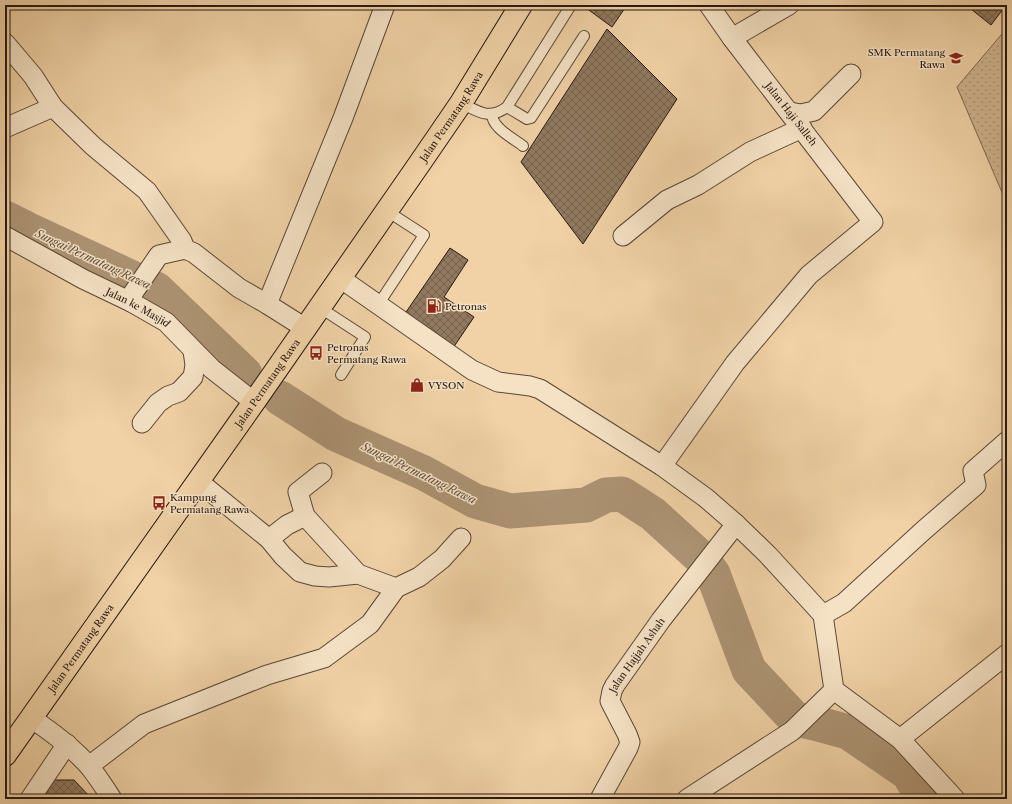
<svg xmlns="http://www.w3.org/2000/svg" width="1012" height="804" viewBox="0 0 1012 804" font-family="'Libre Caslon Text',serif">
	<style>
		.grass { fill: url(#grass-dots); stroke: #7a664f }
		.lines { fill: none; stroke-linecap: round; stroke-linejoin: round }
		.river { stroke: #ac9373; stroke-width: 35 }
		.building { fill: url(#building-cross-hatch); stroke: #271911 }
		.service-casing { stroke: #594736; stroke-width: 12 }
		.minor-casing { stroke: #594736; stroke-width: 21 }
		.primary-casing { stroke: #271911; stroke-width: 24 }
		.service { stroke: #f5e2c5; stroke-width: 10 }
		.minor { stroke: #f5e2c5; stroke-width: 19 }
		.primary { stroke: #f0d2a6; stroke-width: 22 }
		.labels { text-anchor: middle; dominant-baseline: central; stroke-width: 3; stroke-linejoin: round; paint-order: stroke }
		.poi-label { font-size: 10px; fill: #271911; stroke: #f5e2c5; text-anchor: start }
		.street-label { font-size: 10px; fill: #271911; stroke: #f5e2c5 }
		.water-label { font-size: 11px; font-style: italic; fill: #5c4a38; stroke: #f5e2c5 }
	</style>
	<defs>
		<pattern id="grass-dots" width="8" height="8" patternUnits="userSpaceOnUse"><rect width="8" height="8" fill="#ceb38d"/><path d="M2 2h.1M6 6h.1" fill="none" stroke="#b19979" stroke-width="1.8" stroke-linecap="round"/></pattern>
		<pattern id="building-cross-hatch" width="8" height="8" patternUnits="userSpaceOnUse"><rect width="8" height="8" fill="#90795e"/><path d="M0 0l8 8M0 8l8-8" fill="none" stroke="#76624c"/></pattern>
	</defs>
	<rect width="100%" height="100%" fill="#f0d2a6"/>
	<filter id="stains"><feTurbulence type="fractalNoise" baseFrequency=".005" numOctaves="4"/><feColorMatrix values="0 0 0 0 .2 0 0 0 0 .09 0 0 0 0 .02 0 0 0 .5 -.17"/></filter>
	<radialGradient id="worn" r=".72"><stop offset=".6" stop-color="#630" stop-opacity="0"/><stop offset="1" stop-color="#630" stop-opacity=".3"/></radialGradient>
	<polygon class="grass" points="1007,28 1007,204 957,87"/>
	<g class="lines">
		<g class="river">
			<polyline points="5,218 27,229 156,289 245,374"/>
			<polyline points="280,398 336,434 424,473 475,501 510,511 586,505 606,495 622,494 653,514 700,557 713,574 749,670 795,719 815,723 848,732 908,773 924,799"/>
		</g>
	</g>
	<g class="building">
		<polygon points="582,5 627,5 612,27"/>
		<polygon points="966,5 1006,5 991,25"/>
		<polygon points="607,29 677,99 583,244 521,162"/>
		<polygon points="450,248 468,260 444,297 474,317 453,348 404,315"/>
		<polygon points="54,780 74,780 92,799 42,799"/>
	</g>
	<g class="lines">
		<defs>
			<g id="service">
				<path d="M461 103C479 112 489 120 507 107L571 5"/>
				<polyline points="507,107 527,119 531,118 584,36"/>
				<path d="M492 114C492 128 513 138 523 146"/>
				<polyline points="378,305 424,235 387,211"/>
				<polyline points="319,307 365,337 341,375"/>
			</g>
			<g id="minor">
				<polyline points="732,38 789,5"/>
				<polyline points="5,43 33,76 53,107 93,146 147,191 182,241 185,249"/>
				<polyline points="790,112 801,114 814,111 851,74"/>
				<polyline points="5,128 53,107"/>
				<path id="s1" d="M5 236 83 279 131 302 166 322 212 369 254 402"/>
				<polyline points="623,236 667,200 698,185 750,152 802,128"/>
				<polyline points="340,278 472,370 498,382 530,386 540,389 662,466 706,498 736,524 768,555 823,615 834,690 900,739 955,799"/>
				<polyline points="131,302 131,296 159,255 185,249 194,253 239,288 267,304 305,328"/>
				<polyline points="267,304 343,118 385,5"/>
				<polyline points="142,423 158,403 168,396 179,392 193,377 195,365 193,351"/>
				<polyline points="662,466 735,363 809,275 873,222 732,38 709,5"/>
				<polyline points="322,473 298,492 305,516 358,574"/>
				<polyline points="198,481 269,539 283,556 300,572 315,576 329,577 358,574 396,588"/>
				<polyline points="269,539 287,525 305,516"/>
				<polyline points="823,615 844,603 924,530 976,485 973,471 1007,441"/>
				<path d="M31 718C52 732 72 747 89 766 97 776 105 788 112 799"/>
				<polyline points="900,739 1007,654"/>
				<polyline points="89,766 144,724 267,675 324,658 370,624 396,588 419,577 442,559 461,538"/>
				<polyline points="30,799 67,744"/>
				<path id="s2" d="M600 799 628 748 630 742 627 734 610 701 612 691 615 685 661 620 736 524"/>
				<polyline points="687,799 792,731 834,690"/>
			</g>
			<g id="primary">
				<path id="s3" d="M5 755 254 402 422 160 461 103 521 5"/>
			</g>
		</defs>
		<use href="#service" class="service-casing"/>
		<use href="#minor" class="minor-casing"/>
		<use href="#primary" class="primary-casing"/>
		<use href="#service" class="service"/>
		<use href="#minor" class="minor"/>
		<use href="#primary" class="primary"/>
	</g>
	<defs>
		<symbol id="school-bare" viewBox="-9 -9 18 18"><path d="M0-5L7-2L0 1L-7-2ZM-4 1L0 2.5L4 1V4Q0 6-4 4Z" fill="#8f2418" stroke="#f5e2c5" stroke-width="2.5" paint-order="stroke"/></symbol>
		<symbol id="fuel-bare" viewBox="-9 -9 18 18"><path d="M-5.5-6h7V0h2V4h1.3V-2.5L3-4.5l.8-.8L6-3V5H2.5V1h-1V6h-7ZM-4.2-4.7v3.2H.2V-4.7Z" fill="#8f2418" stroke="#f5e2c5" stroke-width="2.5" paint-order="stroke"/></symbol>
		<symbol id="bus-bare" viewBox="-9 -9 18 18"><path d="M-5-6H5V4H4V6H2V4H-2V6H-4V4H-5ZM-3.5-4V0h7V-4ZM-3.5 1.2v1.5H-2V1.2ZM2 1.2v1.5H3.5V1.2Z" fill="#8f2418" stroke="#f5e2c5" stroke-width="2.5" paint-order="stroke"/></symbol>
		<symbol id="shop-bare" viewBox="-9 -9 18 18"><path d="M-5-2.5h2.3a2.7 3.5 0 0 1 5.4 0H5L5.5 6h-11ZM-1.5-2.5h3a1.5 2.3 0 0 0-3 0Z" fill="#8f2418" stroke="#f5e2c5" stroke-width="2.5" paint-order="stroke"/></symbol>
	</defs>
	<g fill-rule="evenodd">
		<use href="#school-bare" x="946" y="48" width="20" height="20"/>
		<use href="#fuel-bare" x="424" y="296" width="20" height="20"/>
		<use href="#bus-bare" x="306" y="343" width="20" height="20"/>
		<use href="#shop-bare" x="407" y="375" width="20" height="20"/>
		<use href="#bus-bare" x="149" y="493" width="20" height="20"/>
	</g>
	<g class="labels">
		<g class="poi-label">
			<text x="945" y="52" text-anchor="end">SMK Permatang<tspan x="945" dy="12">Rawa</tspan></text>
			<text x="445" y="306">Petronas</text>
			<text x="327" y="347">Petronas<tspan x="327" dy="12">Permatang Rawa</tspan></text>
			<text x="428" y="385">VYSON</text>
			<text x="170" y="497">Kampung<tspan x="170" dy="12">Permatang Rawa</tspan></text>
		</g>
		<g class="street-label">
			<text transform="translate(791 114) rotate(52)">Jalan Haji Salleh</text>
			<text stroke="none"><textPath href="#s3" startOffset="779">Jalan Permatang Rawa</textPath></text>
			<text stroke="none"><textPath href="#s1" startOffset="151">Jalan ke Masjid</textPath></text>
			<text stroke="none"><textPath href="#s3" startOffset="455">Jalan Permatang Rawa</textPath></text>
			<text stroke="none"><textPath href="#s3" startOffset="131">Jalan Permatang Rawa</textPath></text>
			<text stroke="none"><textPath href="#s2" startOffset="164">Jalan Hajjah Ashah</textPath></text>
		</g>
		<g class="water-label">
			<text transform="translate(93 259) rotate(25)">Sungai Permatang Rawa</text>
			<text transform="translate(419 473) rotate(26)">Sungai Permatang Rawa</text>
		</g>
	</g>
	<rect width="1012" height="804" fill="none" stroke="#f0d2a6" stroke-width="20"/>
	<rect x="6" y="6" width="1000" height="792" fill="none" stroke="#271911" stroke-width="2"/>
	<rect x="10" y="10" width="992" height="784" fill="none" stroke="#271911"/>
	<rect width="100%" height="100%" filter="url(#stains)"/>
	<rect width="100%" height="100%" fill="url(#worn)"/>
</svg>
